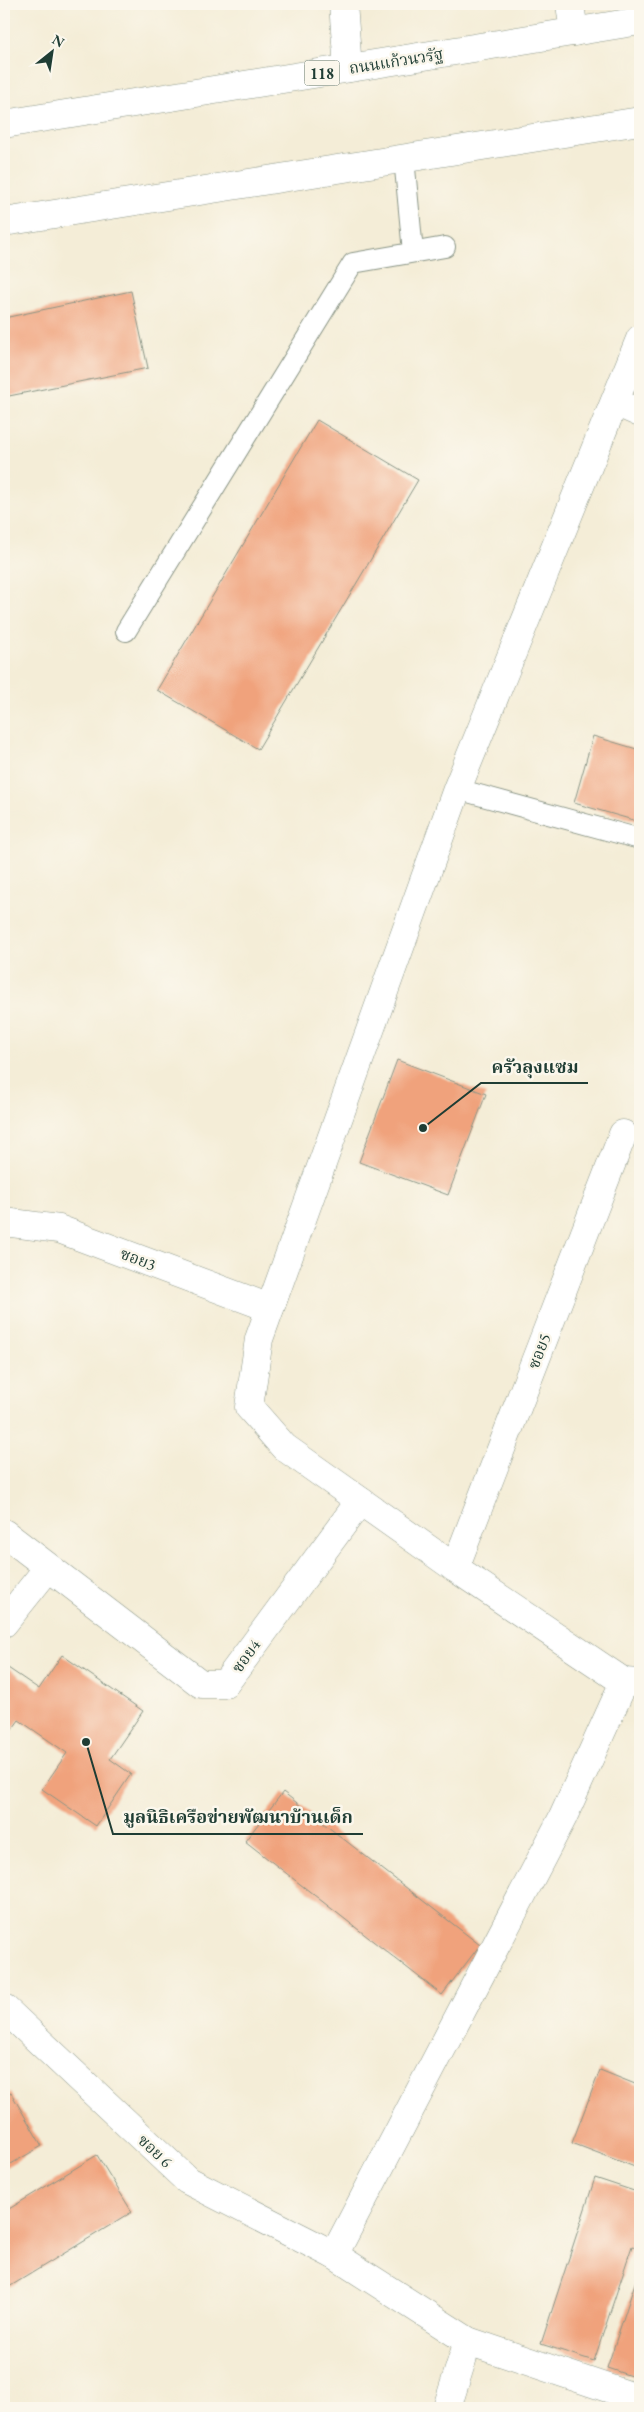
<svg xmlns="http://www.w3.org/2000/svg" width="644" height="2412" viewBox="0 0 644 2412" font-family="'EB Garamond','Noto Serif Thai',serif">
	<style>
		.building { fill: #f0a27b }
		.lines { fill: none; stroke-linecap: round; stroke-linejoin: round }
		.lane-casing { stroke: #8a9586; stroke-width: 22 }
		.street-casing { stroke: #8a9586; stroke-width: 29 }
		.primary-casing { stroke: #8a9586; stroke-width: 29 }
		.lane { stroke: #fff; stroke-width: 20 }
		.street { stroke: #fff; stroke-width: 28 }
		.primary { stroke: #fff; stroke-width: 28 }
		.labels { text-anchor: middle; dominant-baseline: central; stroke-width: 5; stroke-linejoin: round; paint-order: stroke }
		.shield { fill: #fbf7ec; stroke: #61756b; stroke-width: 1 }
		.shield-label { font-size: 15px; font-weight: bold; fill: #1f3d34 }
		.street-label { font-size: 16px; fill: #1f3d34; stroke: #fbf7ec }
		.leader { fill: none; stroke: #1f3d34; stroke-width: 2 }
		.callout-dot { fill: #1f3d34; stroke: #fbf7ec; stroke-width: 2 }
		.callout-label { font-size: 18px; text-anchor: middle; font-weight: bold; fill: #1f3d34; stroke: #fbf7ec; stroke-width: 5; stroke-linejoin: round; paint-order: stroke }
	</style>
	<rect width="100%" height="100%" fill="#fbf7ec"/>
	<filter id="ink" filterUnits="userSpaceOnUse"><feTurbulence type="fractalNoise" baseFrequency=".02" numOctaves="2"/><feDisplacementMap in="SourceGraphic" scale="10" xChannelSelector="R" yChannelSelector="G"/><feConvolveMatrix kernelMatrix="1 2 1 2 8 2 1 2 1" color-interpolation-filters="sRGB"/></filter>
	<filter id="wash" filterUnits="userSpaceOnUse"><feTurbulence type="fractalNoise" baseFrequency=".0096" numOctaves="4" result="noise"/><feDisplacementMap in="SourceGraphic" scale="20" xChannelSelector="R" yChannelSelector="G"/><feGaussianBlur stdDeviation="1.12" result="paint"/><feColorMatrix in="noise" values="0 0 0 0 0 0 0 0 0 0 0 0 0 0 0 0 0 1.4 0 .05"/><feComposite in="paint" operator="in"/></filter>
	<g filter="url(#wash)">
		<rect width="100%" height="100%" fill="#f4edd7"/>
		<g id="blocks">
			<g class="building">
				<polygon points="131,291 148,368 4,397 4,318"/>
				<polygon points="317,420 418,480 258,749 157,690"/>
				<polygon points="593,736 640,750 640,822 574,803"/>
				<polygon points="397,1060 486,1094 448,1195 359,1162"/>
				<polygon points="62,1655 143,1711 110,1759 131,1774 96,1826 42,1789 67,1753 19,1720 11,1731 4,1725 4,1674 8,1668 39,1689"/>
				<polygon points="283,1792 480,1945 442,1995 245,1841"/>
				<polygon points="600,2070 640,2086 640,2169 572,2143"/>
				<polygon points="11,2093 42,2146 4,2168 4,2097"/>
				<polygon points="97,2155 132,2212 4,2290 4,2212"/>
				<polygon points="595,2178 640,2193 640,2248 632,2246 594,2361 541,2344"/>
				<polygon points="640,2268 640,2379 607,2368"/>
			</g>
		</g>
	</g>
	<g filter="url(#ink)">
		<use href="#blocks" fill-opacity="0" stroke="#8a9586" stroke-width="1"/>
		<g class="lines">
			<defs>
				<g id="lane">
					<polyline points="404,158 413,252"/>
					<polyline points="126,631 353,263 445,247"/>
					<polyline points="457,789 640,839"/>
				</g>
				<g id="street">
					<polyline points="343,4 348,68"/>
					<polyline points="570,4 574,32"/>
					<polyline points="640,339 457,789 259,1339 249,1407 284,1447 455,1568 624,1682 640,1683"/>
					<polyline points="615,402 640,413"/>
					<polyline points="4,1222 59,1229 270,1308"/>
					<polyline points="4,1533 201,1684 225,1684 360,1501"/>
					<polyline points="455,1568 623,1134"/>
					<polyline points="4,1623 48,1568"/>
					<polyline points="4,2008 187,2180 334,2255 468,2341 640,2399"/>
					<polyline points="334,2255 563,1817 624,1682"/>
					<polyline points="447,2408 468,2341"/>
				</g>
				<g id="primary">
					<polyline points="4,124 640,21"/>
					<polyline points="4,222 640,121"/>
				</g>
			</defs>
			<use href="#lane" class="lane-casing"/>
			<use href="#street" class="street-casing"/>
			<use href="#primary" class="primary-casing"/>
			<use href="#lane" class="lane"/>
			<use href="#street" class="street"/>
			<use href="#primary" class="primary"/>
		</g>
	</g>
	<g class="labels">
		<rect class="shield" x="304.5" y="60.5" width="35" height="25" rx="4"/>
		<g class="shield-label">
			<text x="322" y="73">118</text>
		</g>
		<g class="street-label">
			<text transform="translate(396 61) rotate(-9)">ถนนแก้วนวรัฐ</text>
			<text transform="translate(138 1259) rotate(21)">ซอย3</text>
			<text transform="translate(539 1351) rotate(-69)">ซอย5</text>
			<text transform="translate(246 1656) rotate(-54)">ซอย4</text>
			<text transform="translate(155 2151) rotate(43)">ซอย 6</text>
		</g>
	</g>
	<path class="leader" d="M423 1128L481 1083H588M86 1742L113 1834H363"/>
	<g class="callout-dot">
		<circle cx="423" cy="1128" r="5"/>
		<circle cx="86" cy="1742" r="5"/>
	</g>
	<g class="callout-label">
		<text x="535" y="1073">ครัวลุงแซม</text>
		<text x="238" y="1823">มูลนิธิเครือข่ายพัฒนาบ้านเด็ก</text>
	</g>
	<rect width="644" height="2412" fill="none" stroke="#fbf7ec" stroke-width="20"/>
	<g transform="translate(52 52) rotate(30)" stroke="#fbf7ec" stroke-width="4" paint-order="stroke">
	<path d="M0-4L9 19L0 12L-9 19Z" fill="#1f3d34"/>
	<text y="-8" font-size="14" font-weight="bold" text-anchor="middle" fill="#1f3d34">N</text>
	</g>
</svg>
